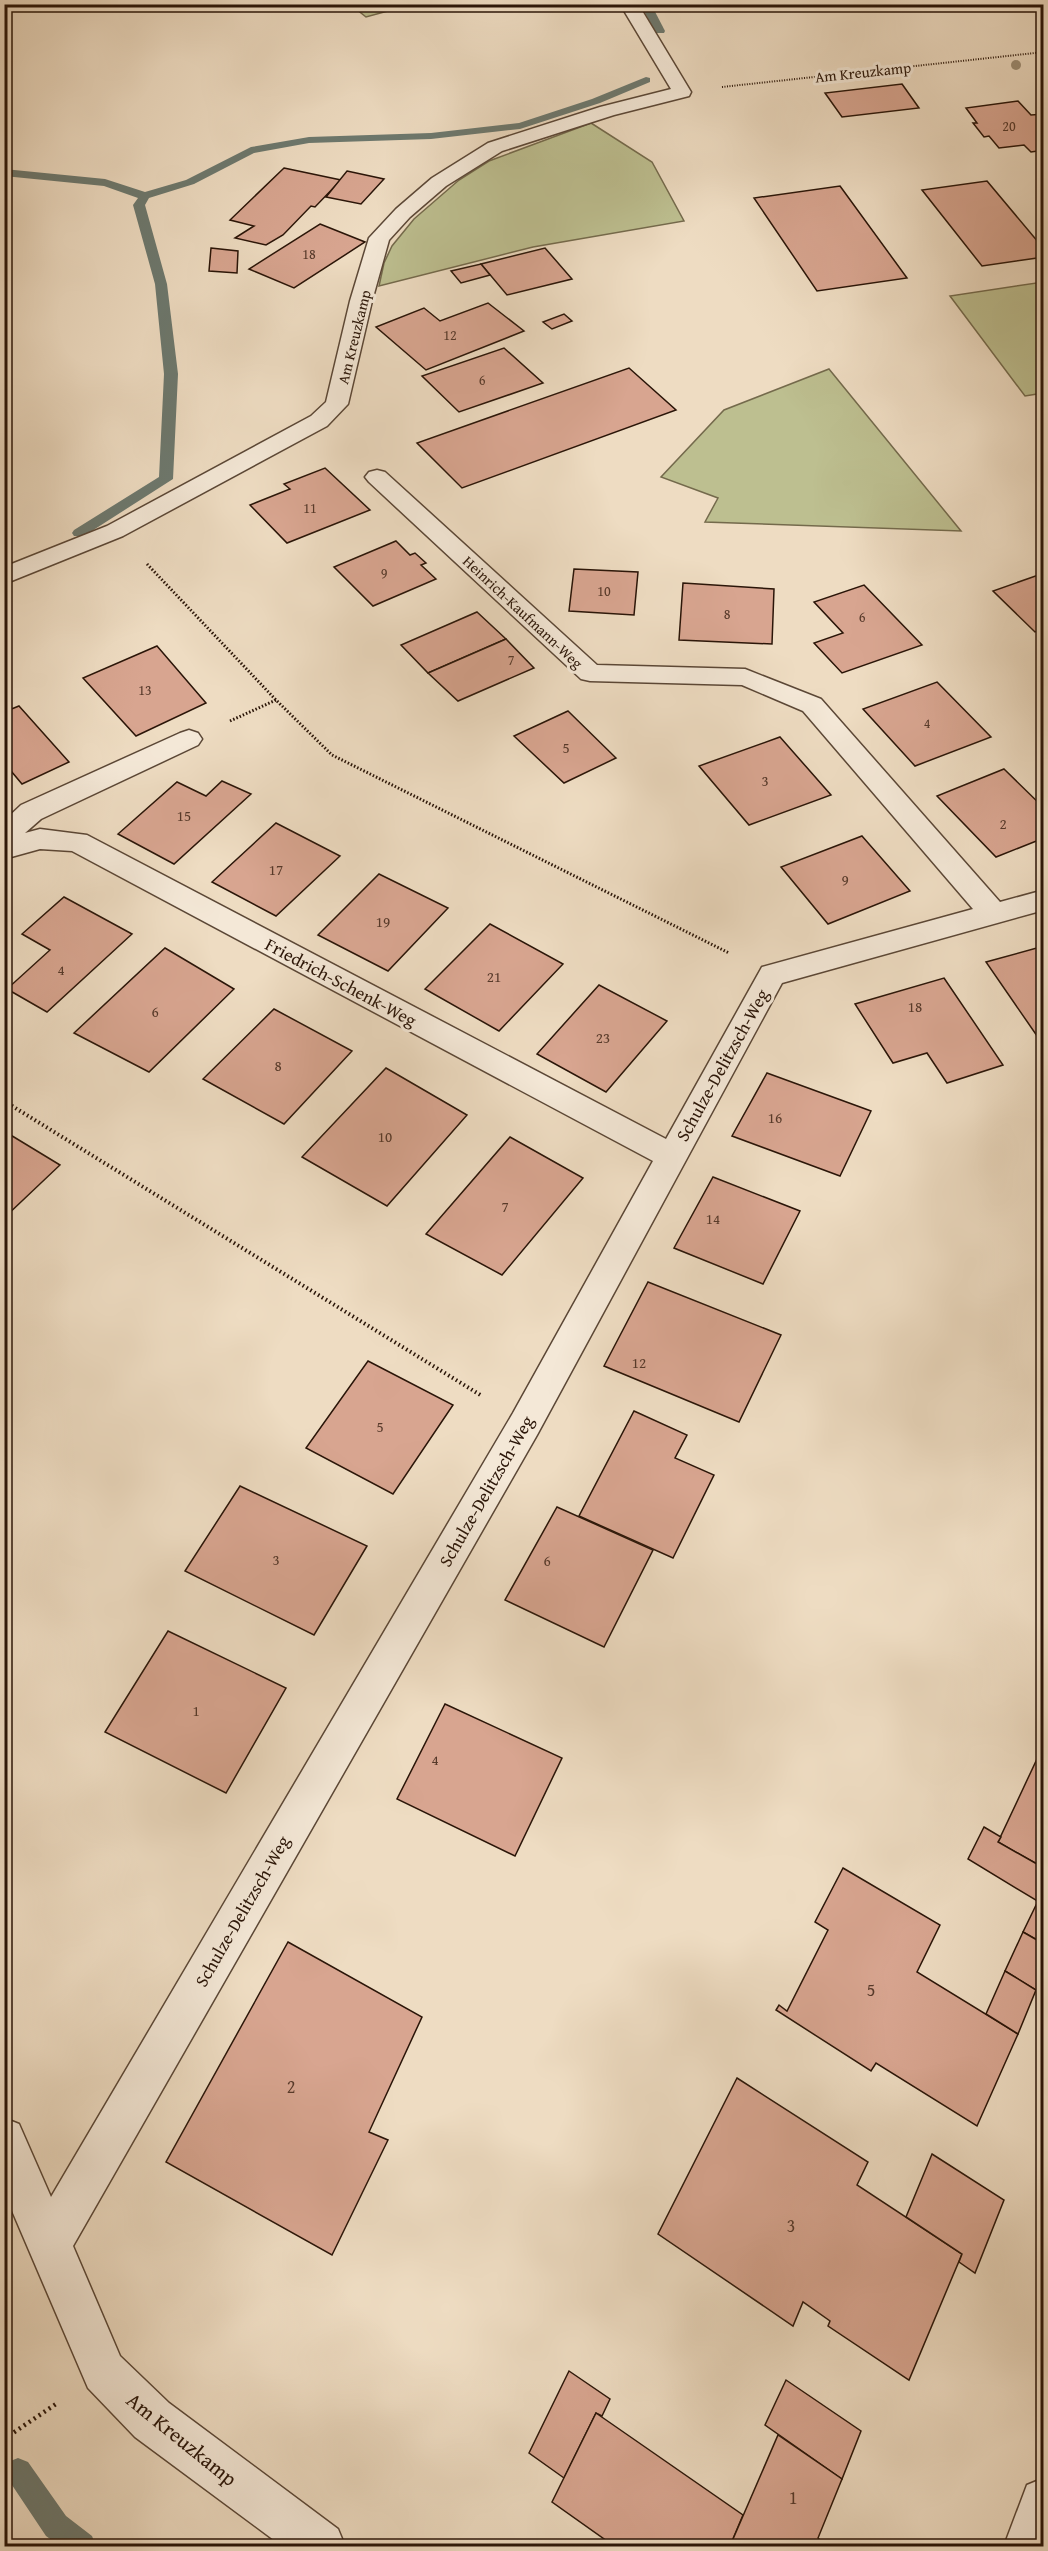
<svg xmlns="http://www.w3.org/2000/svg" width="1048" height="2551" viewBox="0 0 1048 2551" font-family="'Gentium Book Plus',serif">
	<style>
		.green { fill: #bdbf90; stroke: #746a4c; stroke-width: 1.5 }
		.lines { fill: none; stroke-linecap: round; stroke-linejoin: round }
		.stream { fill: #6d796f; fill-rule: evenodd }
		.building { fill: #d8a590; stroke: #2a1508; stroke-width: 1.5 }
		.minor-casing { stroke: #5b4736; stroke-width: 3 }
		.path-far3 { stroke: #2a1508; stroke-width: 2; stroke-dasharray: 1 1.5; stroke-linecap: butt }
		.path-far2 { stroke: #2a1508; stroke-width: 3; stroke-dasharray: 1.5 2; stroke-linecap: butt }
		.path-far1 { stroke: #2a1508; stroke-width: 4; stroke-dasharray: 1.5 3; stroke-linecap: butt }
		.path { stroke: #2a1508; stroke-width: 4.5; stroke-dasharray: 2 4; stroke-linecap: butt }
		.minor { fill: #f4e8d7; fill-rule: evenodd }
		.tree { fill: #9e8f76 }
		.labels { text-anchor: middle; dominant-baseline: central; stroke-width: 6; stroke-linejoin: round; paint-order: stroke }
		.far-number-label { font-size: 14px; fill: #56392a }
		.far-street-label { font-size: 15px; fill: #2a1508; stroke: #f4e8d7 }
		.number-label { font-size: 15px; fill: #56392a }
		.street-label { font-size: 18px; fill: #2a1508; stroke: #f4e8d7 }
		.near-number-label { font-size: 18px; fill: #56392a }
		.near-street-label { font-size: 21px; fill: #2a1508; stroke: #f4e8d7 }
	</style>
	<rect width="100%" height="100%" fill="#eedcc2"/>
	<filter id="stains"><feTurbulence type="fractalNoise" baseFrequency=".00333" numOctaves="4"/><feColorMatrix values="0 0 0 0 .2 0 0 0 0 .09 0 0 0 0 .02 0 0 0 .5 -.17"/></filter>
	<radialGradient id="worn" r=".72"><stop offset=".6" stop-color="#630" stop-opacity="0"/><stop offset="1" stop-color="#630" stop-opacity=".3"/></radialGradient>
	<g class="green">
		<polygon points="351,5 410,5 366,17"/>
		<polygon points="591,123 652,162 684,221 533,247 379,286 384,263 392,246 414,219 459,180 489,161"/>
		<polygon points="1043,282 1043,393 1025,396 950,296"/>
		<polygon points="829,369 961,531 705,522 718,498 661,477 724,410"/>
	</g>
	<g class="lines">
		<g class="stream">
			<polygon points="4,4 10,4 4,8"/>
			<polygon points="640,4 651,4 665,31 664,33 656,33"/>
			<polygon points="646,77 650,78 650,82 600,103 520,129 431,139 309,143 254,153 194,184 149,198 145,205 167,284 178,374 173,479 84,536 74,536 72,533 74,530 159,477 164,374 155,284 133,205 138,198 104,186 4,176 4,169 105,179 145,192 186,180 251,147 309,137 431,133 519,123 592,99"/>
			<polygon points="18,2458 28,2462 66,2516 92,2536 96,2546 60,2546 46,2536 4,2473 8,2462"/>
		</g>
	</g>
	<g class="building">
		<polygon points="902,84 919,108 842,117 825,93"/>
		<polygon points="1018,101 1031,115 1044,114 1044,150 1031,152 1024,145 999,148 989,136 984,137 973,123 977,123 966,108"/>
		<polygon points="284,168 341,180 315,207 311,206 283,235 266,245 235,238 254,226 230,220"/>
		<polygon points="347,171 384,179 361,204 326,197"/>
		<polygon points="987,181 1044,249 1044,257 982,266 922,190"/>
		<polygon points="840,186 907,278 817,291 754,198"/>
		<polygon points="320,224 365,242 294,288 249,269"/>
		<polygon points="211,248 238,251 237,273 209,271"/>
		<polygon points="545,248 572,279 507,295 481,264"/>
		<polygon points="481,264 490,275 461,283 451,271"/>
		<polygon points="488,303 524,331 426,370 376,327 424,308 440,321"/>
		<polygon points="564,314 572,321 552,329 543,322"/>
		<polygon points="504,348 543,383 459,412 422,376"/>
		<polygon points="629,368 676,410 462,488 417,443"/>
		<polygon points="325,468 370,510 287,543 250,505 290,489 284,484"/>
		<polygon points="396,541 410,555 415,553 426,563 421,565 436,579 373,606 334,567"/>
		<polygon points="574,569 638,572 634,615 569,611"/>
		<polygon points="1044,573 1044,629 1035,632 993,591"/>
		<polygon points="683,583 774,589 772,644 679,640"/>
		<polygon points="864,585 922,645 842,673 814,643 843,633 814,602"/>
		<polygon points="477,612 506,639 428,673 401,645"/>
		<polygon points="506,639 534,668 458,701 428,673"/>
		<polygon points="157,646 206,703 136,736 83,678"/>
		<polygon points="937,682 991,737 915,766 863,709"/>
		<polygon points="19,706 69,762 22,784 6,765 4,766 4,712"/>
		<polygon points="568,711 616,758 564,783 514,736"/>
		<polygon points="780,737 831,795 749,825 699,766"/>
		<polygon points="1004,769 1044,808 1044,838 996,857 937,796"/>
		<polygon points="222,781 251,794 174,864 118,834 177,782 206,796"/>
		<polygon points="276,823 340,856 276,916 212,882"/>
		<polygon points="862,836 910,891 828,924 781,867"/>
		<polygon points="379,874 448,908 388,971 318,935"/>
		<polygon points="64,897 132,934 47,1012 7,989 50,950 22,934"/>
		<polygon points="490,924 563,964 499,1031 425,989"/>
		<polygon points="1044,946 1044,1046 986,962"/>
		<polygon points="165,948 234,989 149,1072 74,1033"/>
		<polygon points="944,978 1003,1065 947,1083 927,1053 893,1063 855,1004"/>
		<polygon points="599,985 667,1021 606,1092 537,1054"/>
		<polygon points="274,1009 352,1051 284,1124 203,1079"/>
		<polygon points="386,1068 467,1115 387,1206 302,1157"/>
		<polygon points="767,1073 871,1111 840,1176 732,1136"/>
		<polygon points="4,1131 60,1165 4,1218"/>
		<polygon points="510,1137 583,1178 502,1275 426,1234"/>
		<polygon points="713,1177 800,1211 763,1284 674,1248"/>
		<polygon points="648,1282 781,1335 739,1422 604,1366"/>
		<polygon points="368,1361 453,1405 393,1494 306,1448"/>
		<polygon points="634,1411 687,1435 675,1458 714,1475 673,1558 579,1516"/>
		<polygon points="240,1486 367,1546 314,1635 185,1571"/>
		<polygon points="557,1507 653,1550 604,1647 505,1600"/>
		<polygon points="168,1631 286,1688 226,1793 105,1732"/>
		<polygon points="445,1704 562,1758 515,1856 397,1799"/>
		<polygon points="1044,1744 1044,1868 998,1842"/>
		<polygon points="984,1827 1001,1837 998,1842 1044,1868 1044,1905 968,1859"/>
		<polygon points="843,1868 940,1925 917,1972 1018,2034 977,2126 876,2063 871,2071 776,2010 779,2005 787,2011 828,1930 815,1922"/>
		<polygon points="1038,1901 1044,1905 1044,1944 1023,1932"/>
		<polygon points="1023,1932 1044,1944 1044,1995 1005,1971"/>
		<polygon points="288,1942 422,2017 369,2132 388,2140 332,2255 166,2162"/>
		<polygon points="1005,1971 1036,1990 1018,2034 986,2014"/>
		<polygon points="737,2078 868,2162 857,2185 962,2254 909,2380 828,2326 830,2321 803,2302 793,2326 658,2234"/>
		<polygon points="932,2154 1004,2200 975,2273 959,2262 962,2254 906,2217"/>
		<polygon points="569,2371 610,2399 602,2416 596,2413 564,2478 529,2453"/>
		<polygon points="786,2380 861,2431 842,2479 765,2425"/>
		<polygon points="596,2413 743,2515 730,2546 614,2546 552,2502"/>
		<polygon points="778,2435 842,2479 818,2538 823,2543 821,2546 730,2546"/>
	</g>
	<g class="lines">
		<defs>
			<g id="minor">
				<polygon points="620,4 638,4 691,92 689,96 614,115 502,151 446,186 410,217 389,240 372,301 348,404 327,426 123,536 4,584 4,567 107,526 311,416 326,402 350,301 369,238 396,209 432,178 488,143 600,107 671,89"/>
				<polygon points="377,470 385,472 597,665 745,669 821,699 1000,902 1044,890 1044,910 782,983 537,1435 73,2246 120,2356 169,2403 338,2529 345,2546 282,2546 135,2437 88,2388 4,2192 4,2118 19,2124 51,2197 513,1413 653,1161 72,851 40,849 4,859 4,821 21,805 180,733 189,730 198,733 202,739 198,745 41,819 25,833 40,829 87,835 666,1139 762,967 973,909 803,711 742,685 590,681 581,679 369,482 365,477 369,472"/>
				<polygon points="1044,2478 1044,2546 1004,2546 1027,2485"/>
			</g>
		</defs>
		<use href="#minor" class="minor-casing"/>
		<polyline class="path-far3" points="722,87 1044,52"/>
		<g class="path-far2">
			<polyline points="147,564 276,700 332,755 729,953"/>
			<polyline points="230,721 276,700"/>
		</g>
		<polyline class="path-far1" points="4,1101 482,1396"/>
		<polyline class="path" points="4,2439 56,2404"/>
		<use href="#minor" class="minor"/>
	</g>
	<circle class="tree" cx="1016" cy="65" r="5"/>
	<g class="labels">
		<g class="far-number-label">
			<text x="1009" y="126">20</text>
			<text x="309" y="254">18</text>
			<text x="450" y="335">12</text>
			<text x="482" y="380">6</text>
			<text x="310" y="508">11</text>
			<text x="384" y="573">9</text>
			<text x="604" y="591">10</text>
			<text x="727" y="614">8</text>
			<text x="862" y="617">6</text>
			<text x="511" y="660">7</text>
			<text x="145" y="690">13</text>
			<text x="927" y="723">4</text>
		</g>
		<g class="far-street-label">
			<text transform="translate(863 72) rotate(-6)">Am Kreuzkamp</text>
			<text transform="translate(354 337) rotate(-76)">Am Kreuzkamp</text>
			<text transform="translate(523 612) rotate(43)">Heinrich-Kaufmann-Weg</text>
		</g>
		<g class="number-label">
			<text x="566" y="747">5</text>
			<text x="765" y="780">3</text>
			<text x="184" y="815">15</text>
			<text x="1003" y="823">2</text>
			<text x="276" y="869">17</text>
			<text x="845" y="879">9</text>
			<text x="383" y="921">19</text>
			<text x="61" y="969">4</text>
			<text x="494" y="976">21</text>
			<text x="915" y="1006">18</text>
			<text x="155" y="1011">6</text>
			<text x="603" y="1037">23</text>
			<text x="278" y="1065">8</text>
			<text x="775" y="1117">16</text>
			<text x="385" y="1136">10</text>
			<text x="505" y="1206">7</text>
			<text x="713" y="1218">14</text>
			<text x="639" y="1362">12</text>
			<text x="380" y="1426">5</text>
			<text x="276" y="1559">3</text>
			<text x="547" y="1560">6</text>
			<text x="196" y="1710">1</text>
			<text x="435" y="1759">4</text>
		</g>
		<g class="street-label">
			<text transform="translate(341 982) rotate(28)">Friedrich-Schenk-Weg</text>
			<text transform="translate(722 1065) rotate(-61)">Schulze-Delitzsch-Weg</text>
			<text transform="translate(486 1491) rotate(-60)">Schulze-Delitzsch-Weg</text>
			<text transform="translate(242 1911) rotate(-60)">Schulze-Delitzsch-Weg</text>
		</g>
		<g class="near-number-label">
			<text x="871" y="1989">5</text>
			<text x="291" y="2086">2</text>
			<text x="791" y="2225">3</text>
			<text x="793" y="2497">1</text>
		</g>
		<g class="near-street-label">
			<text transform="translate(182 2439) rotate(39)">Am Kreuzkamp</text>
		</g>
	</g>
	<rect width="1048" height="2551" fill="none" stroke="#eedcc2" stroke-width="24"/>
	<rect x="6" y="6" width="1036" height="2539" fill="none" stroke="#2a1508" stroke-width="3"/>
	<rect x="12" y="12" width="1024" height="2527" fill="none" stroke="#2a1508" stroke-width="1.5"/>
	<rect width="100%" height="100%" filter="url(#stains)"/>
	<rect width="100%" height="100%" fill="url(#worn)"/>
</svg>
